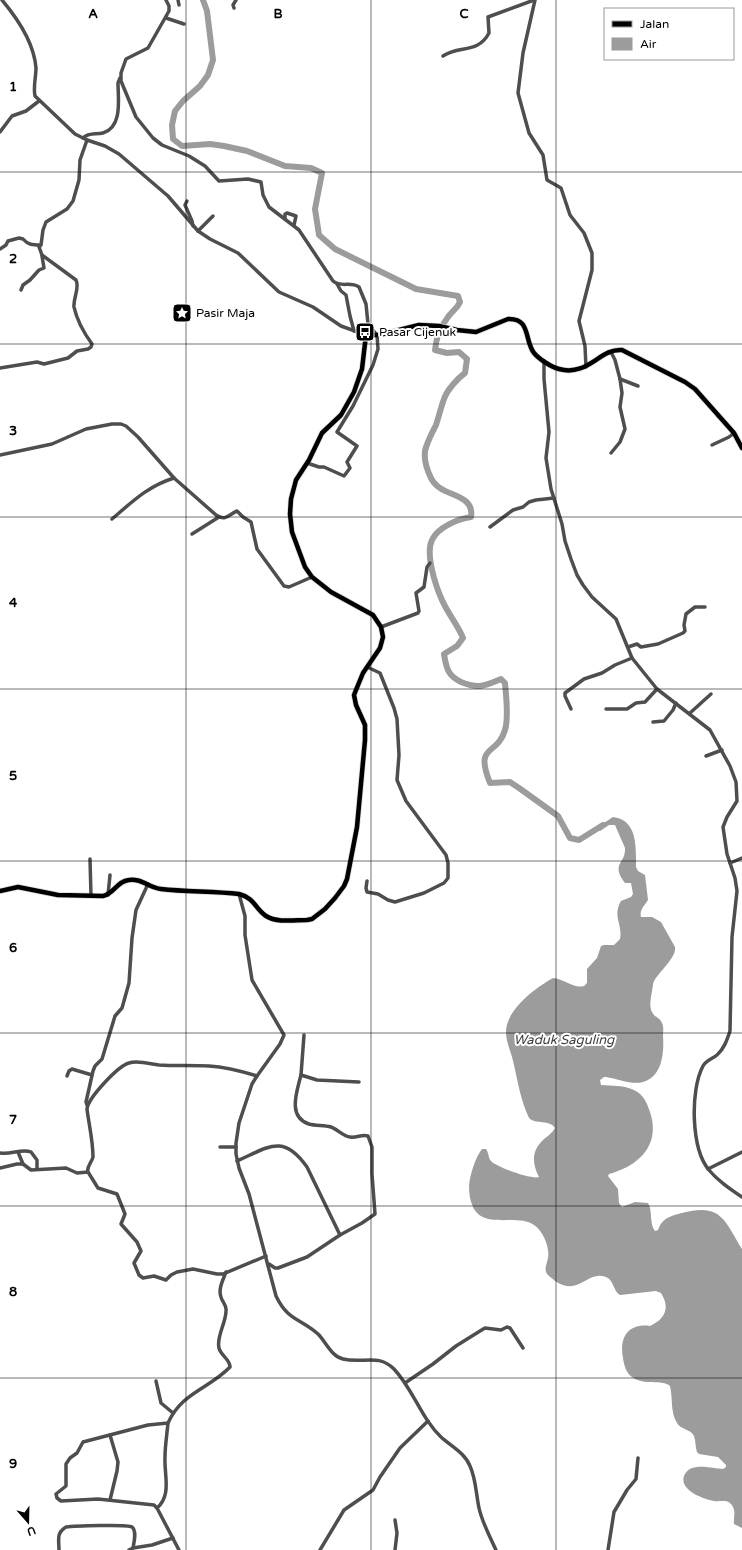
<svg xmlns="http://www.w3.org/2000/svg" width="742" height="1550" viewBox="0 0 742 1550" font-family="'Varela Round',sans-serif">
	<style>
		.water { fill: #9c9c9c }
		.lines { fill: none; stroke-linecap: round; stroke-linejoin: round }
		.river { stroke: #9c9c9c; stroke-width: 6 }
		.major-casing { stroke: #dbdbdb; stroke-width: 6 }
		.minor { stroke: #4e4e4e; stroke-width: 3.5 }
		.major { stroke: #000; stroke-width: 4.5 }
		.grid { fill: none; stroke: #000; stroke-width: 1; stroke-opacity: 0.55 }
		.labels { text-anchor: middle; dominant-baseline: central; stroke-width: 4; stroke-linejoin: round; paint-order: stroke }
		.poi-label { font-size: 12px; fill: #000; stroke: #fff; text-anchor: start }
		.water-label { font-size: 13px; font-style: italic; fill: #3d3d3d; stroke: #fff }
		.grid-label { font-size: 13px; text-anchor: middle; font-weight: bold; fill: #000; stroke: #fff; stroke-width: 4; stroke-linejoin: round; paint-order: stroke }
	</style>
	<rect width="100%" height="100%" fill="#fff"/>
	<path class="water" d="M613 817C638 820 636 848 636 867L638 871 645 875 648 900C645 905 639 910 641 917H652L661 922 675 947C677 959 653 976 653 985 652 994 647 1008 654 1015 657 1018 660 1018 662 1023 664 1027 663 1031 663 1035 664 1052 663 1076 643 1082 632 1085 618 1079 606 1077H604L600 1080 601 1085C612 1086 624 1085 634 1090 644 1095 647 1103 650 1112 661 1145 639 1166 609 1174L608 1176 618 1189 619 1203 622 1207 635 1202 648 1203C653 1211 649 1224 655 1231L658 1230C662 1219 668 1217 678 1214 720 1202 723 1217 742 1249V1528L734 1524C733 1517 737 1511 731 1504 727 1499 719 1502 714 1501 703 1499 679 1490 684 1476 690 1461 712 1469 723 1469L726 1467V1465L718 1457 699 1454 697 1452C695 1447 696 1441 694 1436 691 1429 681 1430 677 1423 670 1412 673 1398 670 1386 662 1379 644 1386 632 1377 626 1373 624 1365 623 1358 619 1338 628 1323 650 1326 666 1319 670 1307 661 1293L656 1291 620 1295C613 1291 614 1280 606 1277 587 1270 579 1297 555 1281 553 1279 550 1277 548 1275 543 1270 547 1264 548 1258 550 1247 543 1231 534 1225 517 1213 484 1230 473 1207 470 1200 469 1194 469 1186 470 1175 475 1158 482 1149H486C489 1153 488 1158 491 1161 496 1167 533 1180 539 1177 532 1163 531 1151 544 1139 548 1136 552 1133 555 1128 549 1119 536 1125 529 1118 521 1101 518 1083 514 1065 512 1054 506 1043 506 1032 506 1010 535 988 553 978 564 979 574 989 584 986L587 983V969L597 958 601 946 604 945H614L620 939C623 925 612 916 621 901L631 897 633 894 631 883H625C610 863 626 864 625 848L615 825H609L600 831 596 828Z"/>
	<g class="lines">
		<path class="river" d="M203 0 207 11 213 60 208 75 200 86 183 101 175 111 172 125 173 139 182 146 210 144 224 146 247 151 285 166 311 168 322 173 315 209 319 235 335 249 416 289 458 296 460 302C457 309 452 311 448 317 441 326 436 339 435 350L447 353 459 352 467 359 465 373C458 378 447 390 444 399 441 407 439 416 436 425 432 433 427 442 425 451 424 459 427 470 431 478 440 498 475 492 471 517 458 519 438 527 432 540 425 554 436 587 442 600 448 614 458 625 463 638L457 646 444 654C445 660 446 667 449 672 452 677 457 680 461 682 478 689 485 686 501 679L505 683C506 696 509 717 505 730 497 757 474 743 490 783L510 782 519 788 558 816 570 838 579 840 603 825"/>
		<defs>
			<path id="major" d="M0 891 18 887 58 895 103 896C114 894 117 881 129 880 141 878 150 888 161 889 187 892 213 891 239 894 255 898 255 909 266 916 277 923 295 920 307 920L312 919 325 909 335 898 344 886 347 879 357 827 365 740V725L356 705 354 695 356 690 363 673 380 648 383 637 381 627 373 615 331 592 312 577 305 567 292 532 290 514 291 499 296 480 309 460 322 433 341 415 354 392 362 369 366 335H379L419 325 439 326 457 330 476 332 508 319C531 318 524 340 534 353 539 359 551 367 559 369 588 377 600 348 622 350L685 382 695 389 734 433 742 448"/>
		</defs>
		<use href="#major" class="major-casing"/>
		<g class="minor">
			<path d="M2 0C18 19 34 42 36 68 36 77 33 87 35 96L75 134 87 140 105 146 119 154 168 196 198 231 210 239 238 253 279 292 313 307 341 326 366 335"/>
			<path d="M166 0 169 6V11L148 48 126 59 121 73V81L136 117 153 138 162 145 189 156 205 166 219 181 248 179 261 182 263 195 269 207 299 230 333 281C341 288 350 281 359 287L366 304 368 324 377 335 378 349 373 365 353 406 337 432 357 446 347 462 350 468 344 476 324 467H319L307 463"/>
			<polyline points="178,0 179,5"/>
			<polyline points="535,0 523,53 518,93 529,133 543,155 547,180 561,188 570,215 584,233 592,253 592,270 579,321 585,346 586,367"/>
			<polyline points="234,8 233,5 236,0"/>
			<polyline points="166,18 184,24"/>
			<path d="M443 56C459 45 478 54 489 33L488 17 534 0"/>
			<polyline points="0,132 12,116 26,111 39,101"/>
			<path d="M83 138C89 132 96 135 103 133 123 127 118 98 118 83L120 78"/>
			<polyline points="187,201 185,205 192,221 193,226"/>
			<polyline points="285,219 285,214 287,213 296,216 294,225"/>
			<polyline points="198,231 213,216"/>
			<path d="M0 249 6 245 8 241 19 238 23 239C28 245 33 245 40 245"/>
			<polyline points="337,284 341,291 346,295 350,316 354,331"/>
			<polyline points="21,290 23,285 30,280 39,270 44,268 42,256"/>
			<polyline points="611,352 615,360 620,379 622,393 620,407 625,429 620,442 611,453"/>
			<path d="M544 361V379L549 432 546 458 551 489 562 524 565 541 571 559 577 575 583 585 592 597 616 619 632 658 657 689 710 730 730 766 736 782 737 801 727 817 723 827 727 854 735 878 737 891 732 937 730 1031C727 1040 724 1049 717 1055 712 1059 706 1060 703 1066 690 1090 691 1149 709 1170 718 1181 730 1189 742 1197"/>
			<path d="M0 368 37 362 44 364 68 358 77 351 88 349 91 347 92 344C84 333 77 321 74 307 73 298 80 288 76 280L42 255 39 247 41 245 43 230 46 222 67 209 73 201 79 180 80 160 87 140"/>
			<polyline points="620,379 638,386"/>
			<polyline points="712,445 729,437 734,433"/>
			<path d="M0 455 52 444 86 429 112 424H121L126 426 138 437 174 478 216 515C226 522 229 514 237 511L243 517 251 522 257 549 284 586 289 587 312 577"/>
			<path d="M112 519C132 502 148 486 174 478"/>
			<polyline points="490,527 513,510 523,507 529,502 536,500 554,498"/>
			<polyline points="192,534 219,517"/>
			<polyline points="381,627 418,613 419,611 416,593 424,587 427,567 430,563"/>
			<polyline points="628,647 637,644 641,647 658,644 683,633 685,631 684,625 686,614 695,607 705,607"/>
			<polyline points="571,709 565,696 565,693 584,679 602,673 615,665 632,658"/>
			<polyline points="606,709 627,709 636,703 645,702 657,689"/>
			<polyline points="690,713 711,694"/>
			<polyline points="653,722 664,721 673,710 676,703"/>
			<polyline points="706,756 722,750"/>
			<polyline points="90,859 91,896"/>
			<polyline points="730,863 742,858"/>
			<polyline points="367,881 366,888 367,892 378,894 388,900 395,902 424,893 444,883 448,878 448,863 446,855 406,801 397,780 399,755 397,719 394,708 380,673 367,667"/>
			<path d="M239 894 245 916V935L252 980 284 1035 280 1044 257 1076 252 1084 239 1123 236 1143V1154L239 1168 249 1194 276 1296C288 1321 300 1318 318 1334 326 1342 331 1356 343 1359 363 1364 378 1353 394 1369 413 1389 421 1418 441 1437 451 1446 465 1453 470 1466 476 1479 476 1494 479 1508 482 1522 490 1537 496 1550"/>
			<polyline points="108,895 110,875"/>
			<polyline points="301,1075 304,1035"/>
			<polyline points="67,1076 69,1071 72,1069 92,1075"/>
			<path d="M257 1076C241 1071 225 1067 209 1066 192 1065 176 1066 159 1065 150 1064 138 1060 129 1063 118 1066 88 1098 87 1109 89 1125 93 1141 93 1157 92 1162 86 1167 88 1172 90 1175 96 1185 98 1188L117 1194 125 1214 121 1224 137 1242 141 1251 134 1263 139 1275 143 1278 154 1276 166 1280 171 1275 177 1272 193 1269 217 1274H223L266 1256"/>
			<polyline points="87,1105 86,1102 93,1071 95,1066 102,1059 115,1016 122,1008 129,983 132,938 136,910 148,884"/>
			<polyline points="220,1147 236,1147"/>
			<polyline points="18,1152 23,1164"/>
			<path d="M0 1153C11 1155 22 1148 31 1152L37 1160V1169"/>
			<path d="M237 1161C269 1147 283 1133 307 1167L340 1235"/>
			<polyline points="0,1168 17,1164 23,1164 31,1170 66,1168 77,1173 88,1172"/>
			<polyline points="708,1169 742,1152"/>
			<path d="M269 1264 275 1268H278L307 1257 340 1235 362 1223 375 1214 372 1174V1147L368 1136C362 1134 357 1138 350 1137 344 1137 337 1129 331 1127 324 1125 316 1126 309 1124 287 1117 297 1091 301 1075L317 1080 359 1082"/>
			<polyline points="156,1381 161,1403 173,1413"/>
			<polyline points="405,1383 433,1364 456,1346 480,1331 485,1328 501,1330 507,1327 510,1328 523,1348"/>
			<polyline points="110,1500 117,1471 118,1462 110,1435"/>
			<path d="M157 1508C172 1495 164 1475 165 1457 165 1446 167 1434 168 1423"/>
			<path d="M59 1550C59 1540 56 1533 66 1527 73 1526 128 1524 132 1527 137 1531 134 1542 133 1548"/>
			<polyline points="129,1550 133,1548 152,1545 173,1538"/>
			<path d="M179 1550 157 1508 154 1505 98 1499 61 1501 57 1498 56 1494 66 1486V1464L70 1458 77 1453 83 1442 148 1425 168 1423C182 1392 209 1389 230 1367 230 1359 221 1356 219 1348 216 1337 226 1323 226 1311 227 1305 222 1302 221 1297 218 1289 223 1280 226 1272"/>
			<polyline points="320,1550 344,1510 373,1490 380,1477 400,1448 428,1421"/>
			<polyline points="395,1550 397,1533 395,1520"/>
			<polyline points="608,1550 614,1512 627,1490 636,1479 638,1458"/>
		</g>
		<use href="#major" class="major"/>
	</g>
	<path class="grid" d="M186 0V1550M371 0V1550M556 0V1550M0 172H742M0 344H742M0 517H742M0 689H742M0 861H742M0 1033H742M0 1206H742M0 1378H742"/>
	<defs>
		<symbol id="sight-square" viewBox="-11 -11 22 22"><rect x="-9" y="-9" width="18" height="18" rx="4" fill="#000" stroke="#fff"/><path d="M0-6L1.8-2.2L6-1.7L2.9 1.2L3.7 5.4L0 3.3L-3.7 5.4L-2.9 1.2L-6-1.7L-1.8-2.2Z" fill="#fff"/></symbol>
		<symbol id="bus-square" viewBox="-11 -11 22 22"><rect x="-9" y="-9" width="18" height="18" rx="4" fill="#000" stroke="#fff"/><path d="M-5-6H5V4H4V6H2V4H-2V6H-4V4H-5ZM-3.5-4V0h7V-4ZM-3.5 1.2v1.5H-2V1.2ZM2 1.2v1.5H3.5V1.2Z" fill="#fff"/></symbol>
	</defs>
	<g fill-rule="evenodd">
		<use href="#sight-square" x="171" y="302" width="22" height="22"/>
		<use href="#bus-square" x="354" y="321" width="22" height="22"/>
	</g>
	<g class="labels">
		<g class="poi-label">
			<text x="196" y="313">Pasir Maja</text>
			<text x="379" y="332">Pasar Cijenuk</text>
		</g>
		<g class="water-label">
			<text x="564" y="1040">Waduk Saguling</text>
		</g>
	</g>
	<g class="grid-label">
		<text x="93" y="18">A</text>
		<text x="278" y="18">B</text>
		<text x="464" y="18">C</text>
		<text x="13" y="91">1</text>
		<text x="13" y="263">2</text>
		<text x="13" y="435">3</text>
		<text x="13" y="607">4</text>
		<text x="13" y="780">5</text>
		<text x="13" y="952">6</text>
		<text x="13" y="1124">7</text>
		<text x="13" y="1296">8</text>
		<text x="13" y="1468">9</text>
	</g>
	<rect x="604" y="8" width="130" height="52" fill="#ffffff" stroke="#999999"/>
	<rect x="612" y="21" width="20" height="6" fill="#000000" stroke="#999999"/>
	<text x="640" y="28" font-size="12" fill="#000000">Jalan</text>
	<rect x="612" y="38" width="20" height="12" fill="#9c9c9c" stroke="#999999"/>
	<text x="640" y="48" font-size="12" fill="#000000">Air</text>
	<g transform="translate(28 1522) rotate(160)" stroke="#ffffff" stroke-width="3" paint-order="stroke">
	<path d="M0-3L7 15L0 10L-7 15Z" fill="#000000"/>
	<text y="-6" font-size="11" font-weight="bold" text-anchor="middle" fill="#000000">U</text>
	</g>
</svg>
